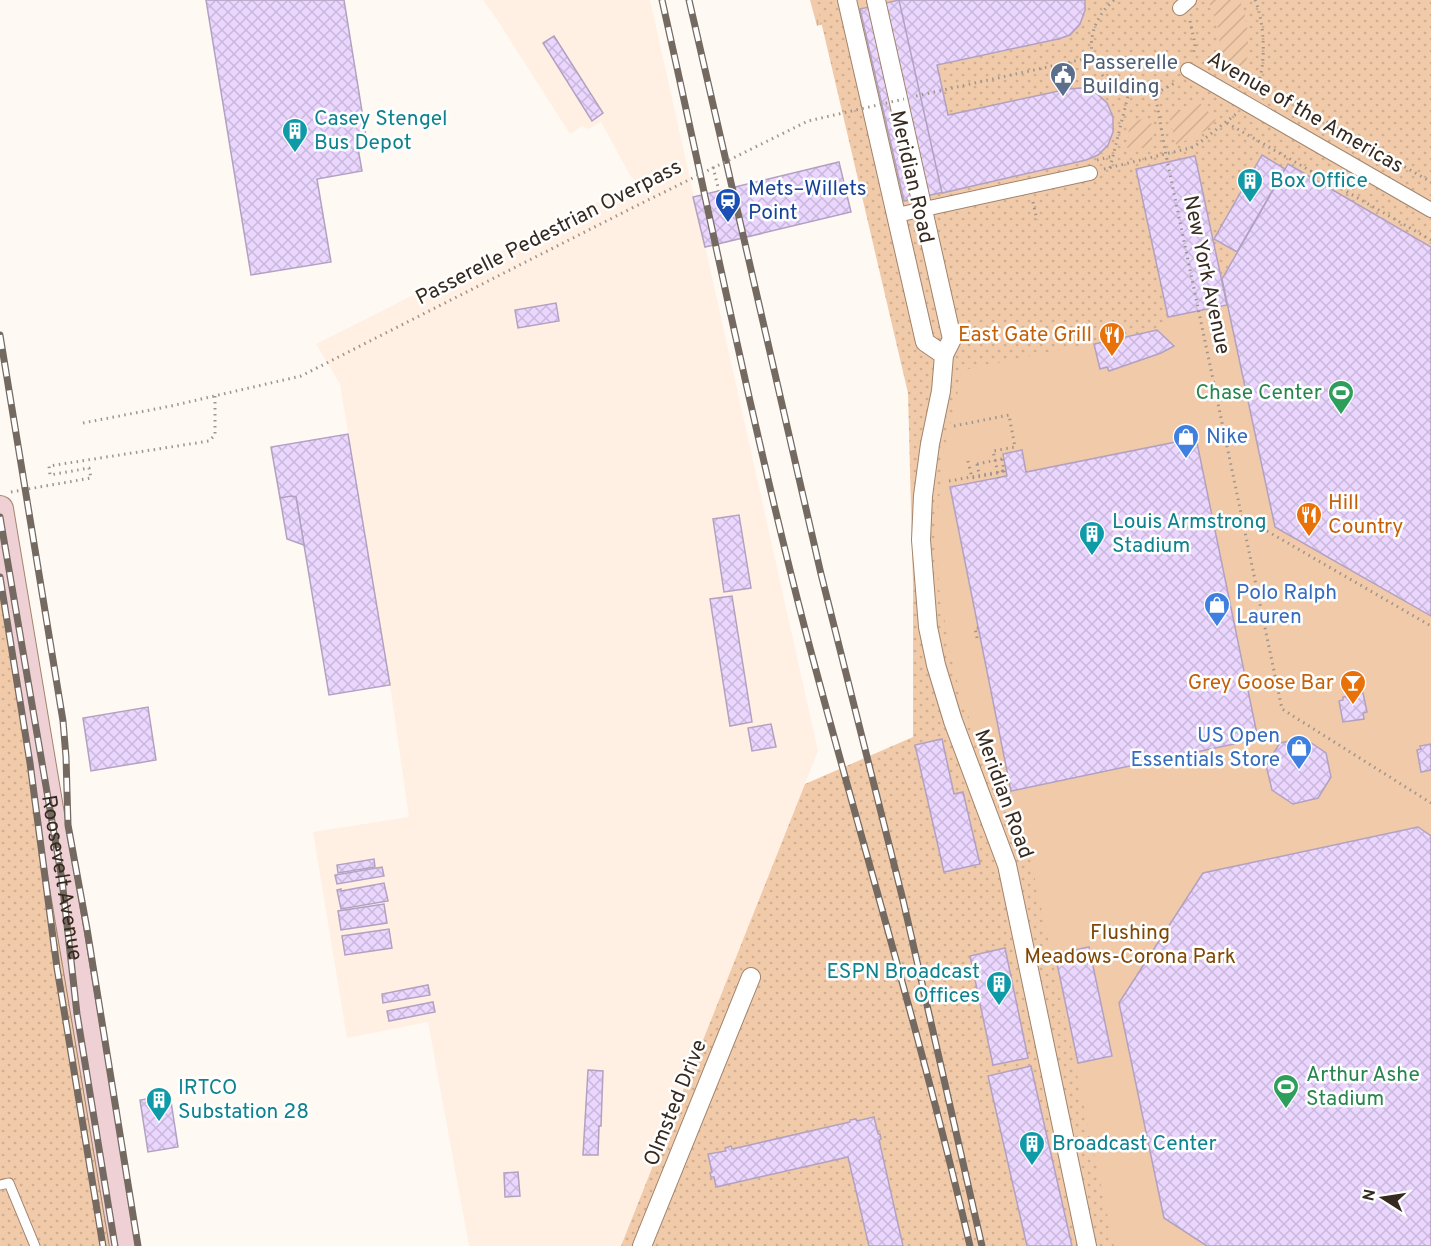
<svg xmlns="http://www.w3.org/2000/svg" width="1431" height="1246" viewBox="0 0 1431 1246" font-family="Overpass,sans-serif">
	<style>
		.built { fill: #fff0e3 }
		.grass { fill: url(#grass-tufts) }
		.park { fill: url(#park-dots) }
		.garden { fill: url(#garden-furrows) }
		.pitch { fill: #f1caa9 }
		.building { fill: url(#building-cross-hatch); stroke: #b2a1c1; stroke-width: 1.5 }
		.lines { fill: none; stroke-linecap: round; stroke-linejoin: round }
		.service-casing { stroke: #a1846c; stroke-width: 11 }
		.pedestrian-casing { stroke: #a1846c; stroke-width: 16 }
		.minor-casing { stroke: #a1846c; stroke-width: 20 }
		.secondary-casing { stroke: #a1846c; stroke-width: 28 }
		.path { stroke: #9e958d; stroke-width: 3; stroke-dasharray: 1.5 4.5; stroke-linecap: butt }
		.service { stroke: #fff; stroke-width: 9 }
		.pedestrian { stroke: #fff; stroke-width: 14 }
		.minor { stroke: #fff; stroke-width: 18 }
		.secondary { stroke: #efd0d4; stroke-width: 26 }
		.rail-casing { stroke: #746a61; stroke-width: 7 }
		.rail { stroke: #fff; stroke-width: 4.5; stroke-dasharray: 14; stroke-linecap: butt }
		.path-bridge { stroke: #9e958d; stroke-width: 3; stroke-dasharray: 1.5 4.5; stroke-linecap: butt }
		.labels { text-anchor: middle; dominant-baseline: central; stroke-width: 5; stroke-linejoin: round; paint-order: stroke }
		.service-label { font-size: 21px; fill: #4e5e75; stroke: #fff; text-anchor: start }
		.street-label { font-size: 21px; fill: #362a20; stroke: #fff }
		.culture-label { font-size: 21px; fill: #0d838f; stroke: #fff; text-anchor: start }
		.transit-label { font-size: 21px; fill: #164399; stroke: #fff; text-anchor: start }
		.food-label { font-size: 21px; fill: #c56008; stroke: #fff; text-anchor: end }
		.leisure-label { font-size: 21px; fill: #27864d; stroke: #fff; text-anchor: end }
		.shop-label { font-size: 21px; fill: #366cbe; stroke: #fff; text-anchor: start }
		.park-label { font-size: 21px; fill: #7f4704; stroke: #fff }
	</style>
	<defs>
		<pattern id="grass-tufts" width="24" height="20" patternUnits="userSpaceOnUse" patternTransform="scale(1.5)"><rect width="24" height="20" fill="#f1caa9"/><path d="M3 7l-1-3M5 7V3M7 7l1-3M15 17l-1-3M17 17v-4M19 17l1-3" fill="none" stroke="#cfae91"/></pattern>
		<pattern id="park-dots" width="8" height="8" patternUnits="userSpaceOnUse" patternTransform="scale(1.5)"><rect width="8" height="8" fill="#f1caa9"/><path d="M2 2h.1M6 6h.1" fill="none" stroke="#cfae91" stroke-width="1.8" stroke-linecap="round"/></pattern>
		<pattern id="garden-furrows" width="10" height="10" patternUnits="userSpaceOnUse" patternTransform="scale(1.5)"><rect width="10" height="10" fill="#f1caa9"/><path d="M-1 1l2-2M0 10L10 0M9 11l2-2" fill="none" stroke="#cfae91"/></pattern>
		<pattern id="building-cross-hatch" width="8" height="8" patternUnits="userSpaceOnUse" patternTransform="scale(1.5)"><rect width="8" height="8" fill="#ebd6ff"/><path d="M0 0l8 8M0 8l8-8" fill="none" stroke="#cab8da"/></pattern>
	</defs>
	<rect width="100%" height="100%" fill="#fff9f3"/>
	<polygon class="built" points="483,0 650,0 818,751 621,1246 469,1246 428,1022 347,1038 313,832 409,817 390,685 340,384 316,344 638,182 631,177 601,122 588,129 582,126 570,134 498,21"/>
	<polygon class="grass" points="810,0 818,0 823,24 817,26"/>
	<g class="park">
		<polygon points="816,0 1431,0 1431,1246 621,1246 805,784 913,737 913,585 908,393"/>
		<polygon points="0,509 123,1246 0,1246"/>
	</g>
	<g class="garden">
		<path d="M1208 0H1239C1250 21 1249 46 1246 69L1219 63C1221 37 1219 23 1208 0Z"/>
		<polygon points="1197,100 1216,120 1205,131 1176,145 1169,115 1189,107"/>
		<polygon points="1130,119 1151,120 1153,148 1127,148"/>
	</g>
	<polygon class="pitch" points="1288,164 1431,247 1431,1246 1114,1246 1029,851 1013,823 962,701 950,651 939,588 936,530 944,450 963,370 1157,330 1168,317 1227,305 1222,279"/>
	<g class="building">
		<polygon points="206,0 344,0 366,136 356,137 362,171 317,179 331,262 251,275"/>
		<polygon points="899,0 908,0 953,190 904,201 860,9"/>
		<polygon points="899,0 1085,0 1085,10 1080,24 1070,35 1058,39 937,65 948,115 1068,89 1081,88 1096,93 1107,103 1113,117 1113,132 1108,145 1098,155 1086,160 942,193"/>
		<polygon points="554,36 603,113 592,121 543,43"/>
		<polygon points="1262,155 1285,169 1237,252 1214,239"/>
		<polygon points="1195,156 1227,305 1168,317 1136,169"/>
		<polygon points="839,162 851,212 705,247 693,197"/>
		<polygon points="1288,164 1431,247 1431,616 1275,527 1222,279"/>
		<polygon points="556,303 559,321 518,328 515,310"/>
		<polygon points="1157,330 1174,346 1161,353 1109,371 1107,367 1100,369 1094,344"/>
		<polygon points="348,434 390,685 329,695 296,497 280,498 271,447"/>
		<polygon points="1196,438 1258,739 1011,791 950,487 1007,476 1003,454 1022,450 1026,472"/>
		<polygon points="291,496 296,497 304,545 287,539 280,498"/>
		<polygon points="739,515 751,588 724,592 713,519"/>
		<polygon points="732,596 752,722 730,726 710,599"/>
		<polygon points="1363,693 1367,712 1363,713 1364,719 1343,722 1339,701 1343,700 1343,697"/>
		<polygon points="148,707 156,760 91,771 83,718"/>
		<polygon points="771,724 776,747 752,751 748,728"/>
		<polygon points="1304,738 1326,753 1331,777 1318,798 1293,804 1272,790 1266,765 1280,743"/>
		<polygon points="942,739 954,794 963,792 980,864 944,872 915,745"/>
		<polygon points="1431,744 1431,770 1421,772 1417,750 1421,749 1420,746"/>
		<polygon points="1418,827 1431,836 1431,1246 1207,1246 1164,1218 1119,1003 1203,873"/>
		<polygon points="374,859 375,867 338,873 337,865"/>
		<polygon points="382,867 384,876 337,884 335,875"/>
		<polygon points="384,883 388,901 341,909 337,890 341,889 341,891"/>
		<polygon points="384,904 387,923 341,930 338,911"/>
		<polygon points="389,929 392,948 345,955 342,936"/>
		<polygon points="1089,947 1112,1056 1078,1063 1055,954"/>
		<polygon points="1005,948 1028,1058 993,1065 970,956"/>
		<polygon points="428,985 430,995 383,1003 382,994"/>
		<polygon points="433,1002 435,1012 389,1021 387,1011"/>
		<polygon points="1031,1066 1032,1071 1072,1246 1027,1246 988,1076"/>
		<polygon points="588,1070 603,1071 601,1126 599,1126 598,1155 583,1155"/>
		<polygon points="170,1095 178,1147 148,1152 140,1100"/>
		<polygon points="874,1117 878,1134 880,1134 881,1139 879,1140 903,1246 869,1246 848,1157 716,1187 714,1177 711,1177 710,1173 712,1172 708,1154 726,1151 725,1148 731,1146 732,1149 850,1122 850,1120 856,1119 857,1121"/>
		<polygon points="518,1172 520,1196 505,1197 504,1173"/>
	</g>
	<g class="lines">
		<defs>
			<polyline id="service" points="0,1185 9,1183 35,1246"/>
			<g id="pedestrian">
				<polyline points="1180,8 1189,0"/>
				<polyline points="1188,70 1431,210"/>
				<polyline points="897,215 1090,173"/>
			</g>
			<g id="minor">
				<polyline points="847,0 925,342 944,355"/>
				<polyline points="876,0 952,339 944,355 941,391 930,444 923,496 921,540 928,627 936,665 953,721 1007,865 1087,1246"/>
				<polyline points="642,1246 751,977"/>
			</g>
			<g id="secondary">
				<path id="s1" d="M0 509 123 1246"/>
			</g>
		</defs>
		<use href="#service" class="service-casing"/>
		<use href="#pedestrian" class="pedestrian-casing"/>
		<use href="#minor" class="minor-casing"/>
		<use href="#secondary" class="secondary-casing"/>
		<g class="path">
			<path d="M1114 0C1056 52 1122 124 1177 81"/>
			<path d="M1255 0C1265 23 1267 69 1255 91"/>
			<polyline points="1190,21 1195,44 1193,56"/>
			<polyline points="1259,83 1431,182"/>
			<polyline points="1155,93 1166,155 1282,709 1431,803"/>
			<polyline points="916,96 1093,57"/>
			<polyline points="1227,123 1431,240"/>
			<polyline points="1097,160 1113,156"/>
			<polyline points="713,167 719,191"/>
			<polyline points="1110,168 1129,92"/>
			<polyline points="1104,169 1194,147 1236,114"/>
			<polyline points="1332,185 1338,173"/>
			<polyline points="1033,202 1037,220"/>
			<polyline points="83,423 171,406 301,376 632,208"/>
			<polyline points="954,426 1009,415 1015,447 993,451 999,478"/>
			<polyline points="1002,459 1005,476"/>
			<polyline points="968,461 972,478 998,473"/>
			<polyline points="977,464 979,474"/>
			<polyline points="11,492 91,478 89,468 50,475 49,466 209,441 215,435 215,396"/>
			<polyline points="1241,516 1431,626"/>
			<polyline points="977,638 975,628 978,628"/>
		</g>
		<use href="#service" class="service"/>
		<use href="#pedestrian" class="pedestrian"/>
		<use href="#minor" class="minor"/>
		<use href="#secondary" class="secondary"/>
		<defs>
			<g id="rail">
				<path d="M662 0C709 210 751 421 805 629 859 835 922 1039 970 1246"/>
				<polyline points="689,0 821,574 903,900 982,1246"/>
				<polyline points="0,335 63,721 66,757 68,825 87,929 138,1246"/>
				<polyline points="0,517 62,880 77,1014 115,1246"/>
				<polyline points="0,577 30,763 57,968 103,1246"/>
			</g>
		</defs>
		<use href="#rail" class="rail-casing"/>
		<use href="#rail" class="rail"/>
		<g class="path-bridge">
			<polyline points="632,208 808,121 904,99"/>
			<polyline points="977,464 1002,459"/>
			<polyline points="1002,470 1004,476"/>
			<polyline points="949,481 1004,471"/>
		</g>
	</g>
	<defs>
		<symbol id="civic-pin" viewBox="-11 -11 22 30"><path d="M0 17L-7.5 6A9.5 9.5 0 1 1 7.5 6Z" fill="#5c6f8a" stroke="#fff"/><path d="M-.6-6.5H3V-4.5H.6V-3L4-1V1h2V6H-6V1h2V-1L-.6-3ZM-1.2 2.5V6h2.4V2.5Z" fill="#fff"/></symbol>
		<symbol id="building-pin" viewBox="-11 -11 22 30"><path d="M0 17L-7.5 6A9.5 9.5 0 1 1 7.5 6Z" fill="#0f9aa8" stroke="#fff"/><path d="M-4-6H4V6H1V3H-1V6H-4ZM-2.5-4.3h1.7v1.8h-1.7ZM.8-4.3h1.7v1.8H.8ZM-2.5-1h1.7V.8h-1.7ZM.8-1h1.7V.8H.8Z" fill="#fff"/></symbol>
		<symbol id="station-pin" viewBox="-11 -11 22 30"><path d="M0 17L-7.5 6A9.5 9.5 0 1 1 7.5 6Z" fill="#1a4fb4" stroke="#fff"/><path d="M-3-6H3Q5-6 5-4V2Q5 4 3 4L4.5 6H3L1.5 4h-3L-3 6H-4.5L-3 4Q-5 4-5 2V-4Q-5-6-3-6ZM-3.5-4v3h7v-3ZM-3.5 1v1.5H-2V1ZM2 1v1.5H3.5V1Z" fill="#fff"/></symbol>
		<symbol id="restaurant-pin" viewBox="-11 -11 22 30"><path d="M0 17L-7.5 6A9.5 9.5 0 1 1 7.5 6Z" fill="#e8710a" stroke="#fff"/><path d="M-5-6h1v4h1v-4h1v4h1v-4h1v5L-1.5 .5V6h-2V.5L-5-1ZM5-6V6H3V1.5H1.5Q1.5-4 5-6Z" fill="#fff"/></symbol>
		<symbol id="stadium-pin" viewBox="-11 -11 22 30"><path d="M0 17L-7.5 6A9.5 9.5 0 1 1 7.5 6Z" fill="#2e9e5b" stroke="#fff"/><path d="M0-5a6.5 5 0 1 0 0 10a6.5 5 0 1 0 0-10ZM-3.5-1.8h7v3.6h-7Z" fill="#fff"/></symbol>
		<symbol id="shop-pin" viewBox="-11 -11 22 30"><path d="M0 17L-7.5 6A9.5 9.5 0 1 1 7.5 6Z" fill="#3f7fe0" stroke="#fff"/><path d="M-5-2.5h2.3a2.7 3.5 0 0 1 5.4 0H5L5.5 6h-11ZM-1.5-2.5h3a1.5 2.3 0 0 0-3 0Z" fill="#fff"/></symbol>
		<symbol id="bar-pin" viewBox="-11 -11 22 30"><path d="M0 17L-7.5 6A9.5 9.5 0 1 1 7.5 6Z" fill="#e8710a" stroke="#fff"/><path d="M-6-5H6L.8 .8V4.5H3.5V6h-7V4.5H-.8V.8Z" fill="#fff"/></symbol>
	</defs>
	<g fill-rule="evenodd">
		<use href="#civic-pin" x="1048" y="60" width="30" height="40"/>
		<use href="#building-pin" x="280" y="116" width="30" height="40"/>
		<use href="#building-pin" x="1235" y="166" width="30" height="40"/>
		<use href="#station-pin" x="713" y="186" width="30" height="40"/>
		<use href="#restaurant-pin" x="1097" y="320" width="30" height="40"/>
		<use href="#stadium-pin" x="1326" y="378" width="30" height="40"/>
		<use href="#shop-pin" x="1171" y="422" width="30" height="40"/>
		<use href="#restaurant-pin" x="1294" y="500" width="30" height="40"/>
		<use href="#building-pin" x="1077" y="519" width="30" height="40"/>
		<use href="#shop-pin" x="1202" y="590" width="30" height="40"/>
		<use href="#bar-pin" x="1338" y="668" width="30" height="40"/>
		<use href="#shop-pin" x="1284" y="733" width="30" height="40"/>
		<use href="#building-pin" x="984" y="969" width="30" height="40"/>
		<use href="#stadium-pin" x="1271" y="1072" width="30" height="40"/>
		<use href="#building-pin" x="144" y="1085" width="30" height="40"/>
		<use href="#building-pin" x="1017" y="1129" width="30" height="40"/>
	</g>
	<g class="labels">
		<g class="service-label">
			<text x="1082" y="63">Passerelle<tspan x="1082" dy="24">Building</tspan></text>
		</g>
		<g class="street-label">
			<text transform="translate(1305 113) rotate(30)">Avenue of the Americas</text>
			<text transform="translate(911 177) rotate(77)">Meridian Road</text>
			<text transform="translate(549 233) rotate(-27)">Passerelle Pedestrian Overpass</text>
			<text transform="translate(1206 275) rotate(78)">New York Avenue</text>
			<text transform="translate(1003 794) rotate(70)">Meridian Road</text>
			<text stroke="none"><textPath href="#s1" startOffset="374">Roosevelt Avenue</textPath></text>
			<text transform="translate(676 1103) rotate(-68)">Olmsted Drive</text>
		</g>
		<g class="culture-label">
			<text x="314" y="119">Casey Stengel<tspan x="314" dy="24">Bus Depot</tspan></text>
			<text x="1270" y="181">Box Office</text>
			<text x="1112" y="522">Louis Armstrong<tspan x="1112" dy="24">Stadium</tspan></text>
			<text x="980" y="972" text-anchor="end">ESPN Broadcast<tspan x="980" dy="24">Offices</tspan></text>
			<text x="178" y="1088">IRTCO<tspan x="178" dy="24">Substation 28</tspan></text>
			<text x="1052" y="1144">Broadcast Center</text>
		</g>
		<g class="transit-label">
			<text x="748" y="189">Mets–Willets<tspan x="748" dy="24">Point</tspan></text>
		</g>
		<g class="food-label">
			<text x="1092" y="335">East Gate Grill</text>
			<text x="1328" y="503" text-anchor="start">Hill<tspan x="1328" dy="24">Country</tspan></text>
			<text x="1334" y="683">Grey Goose Bar</text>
		</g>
		<g class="leisure-label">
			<text x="1322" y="393">Chase Center</text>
			<text x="1306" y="1075" text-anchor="start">Arthur Ashe<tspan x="1306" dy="24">Stadium</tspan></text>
		</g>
		<g class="shop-label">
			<text x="1206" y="437">Nike</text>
			<text x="1236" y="593">Polo Ralph<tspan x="1236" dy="24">Lauren</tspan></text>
			<text x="1280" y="736" text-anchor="end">US Open<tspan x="1280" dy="24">Essentials Store</tspan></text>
		</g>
		<g class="park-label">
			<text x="1130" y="933">Flushing<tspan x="1130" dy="24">Meadows-Corona Park</tspan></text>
		</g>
	</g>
	<g transform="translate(1383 1198) rotate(282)" stroke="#ffffff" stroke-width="4.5" paint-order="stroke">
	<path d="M0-4.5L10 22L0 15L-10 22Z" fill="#362a20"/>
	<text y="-9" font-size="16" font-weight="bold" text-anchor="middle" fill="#362a20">N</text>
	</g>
</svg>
